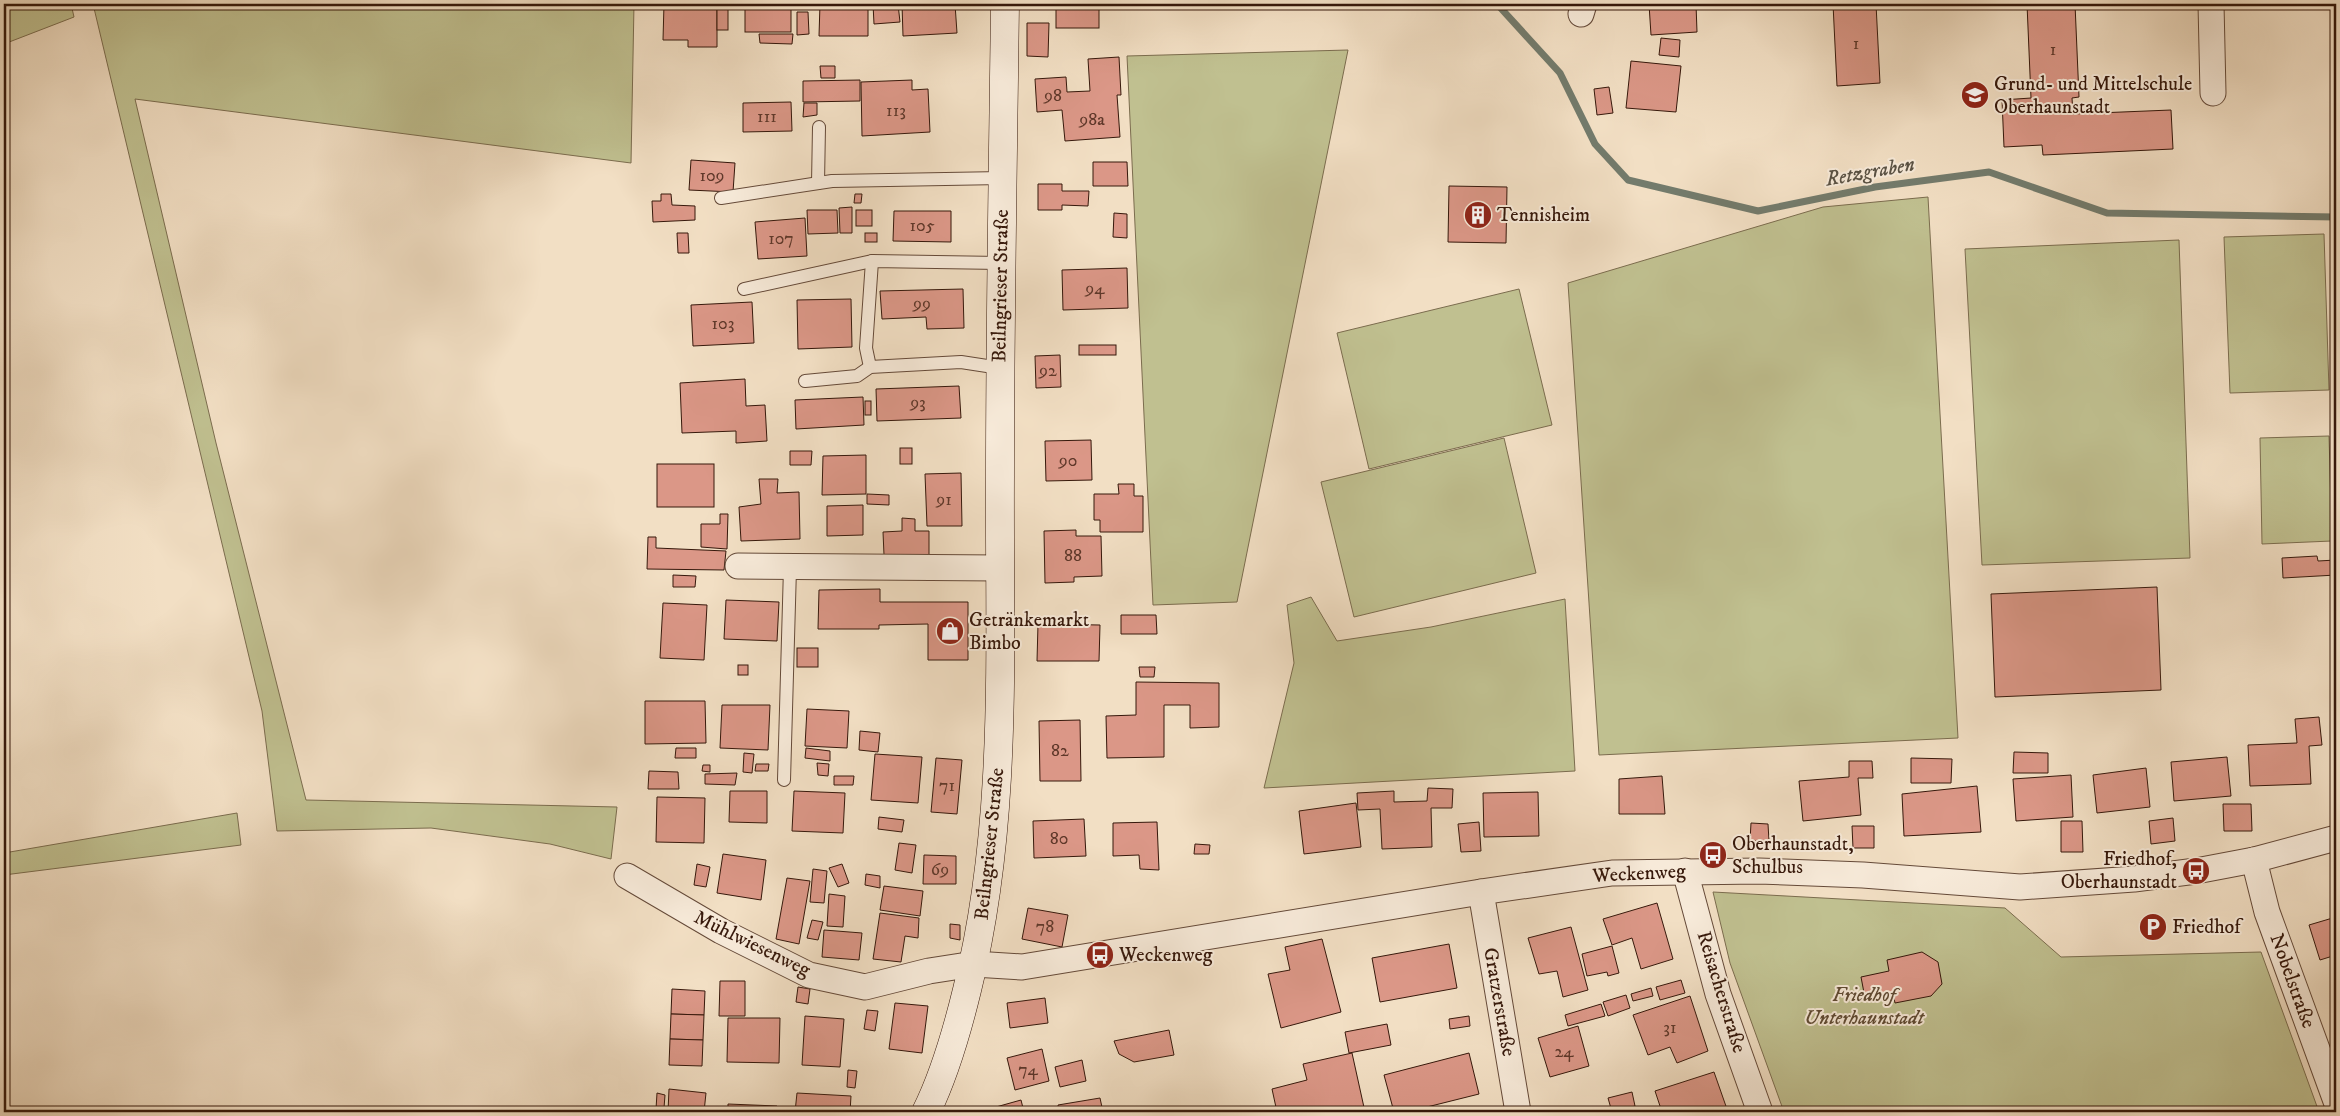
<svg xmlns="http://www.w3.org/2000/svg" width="2340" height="1116" viewBox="0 0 2340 1116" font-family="'IM FELL DW Pica',serif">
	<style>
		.green { fill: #c0c090; stroke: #7b6c4e }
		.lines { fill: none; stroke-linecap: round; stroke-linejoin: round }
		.stream { stroke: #737b6c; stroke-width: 7 }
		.building { fill: #db9787; stroke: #36180b }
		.lane-casing { stroke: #654a39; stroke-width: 14 }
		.street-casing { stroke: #654a39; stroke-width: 27 }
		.secondary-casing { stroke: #36180b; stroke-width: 29 }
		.lane { stroke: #f7ead9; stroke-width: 12 }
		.street { stroke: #f7ead9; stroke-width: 25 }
		.secondary { stroke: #f7ead9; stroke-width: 28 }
		.labels { text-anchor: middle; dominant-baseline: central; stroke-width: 4; stroke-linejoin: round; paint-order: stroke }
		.number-label { font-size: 18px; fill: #5f382a }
		.poi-label { font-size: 20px; fill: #36180b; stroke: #f7ead9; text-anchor: start }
		.street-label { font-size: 20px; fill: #36180b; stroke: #f7ead9 }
		.park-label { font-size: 20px; font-style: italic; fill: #5f4a33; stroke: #f7ead9 }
		.water-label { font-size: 21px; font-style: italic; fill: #5a5244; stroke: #f7ead9 }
	</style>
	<rect width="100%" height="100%" fill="#f2dfc4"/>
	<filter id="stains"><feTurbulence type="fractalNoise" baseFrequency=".004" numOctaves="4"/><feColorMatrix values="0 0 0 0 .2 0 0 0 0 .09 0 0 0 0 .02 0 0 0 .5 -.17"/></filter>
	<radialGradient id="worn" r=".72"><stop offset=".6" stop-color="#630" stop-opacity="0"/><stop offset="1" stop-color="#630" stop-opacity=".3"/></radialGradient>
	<g class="green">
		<polygon points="4,4 71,4 74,17 4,44"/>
		<polygon points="93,4 634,4 631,163 135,99 216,443 306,800 617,807 611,859 550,844 431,828 277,831 262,711"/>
		<polygon points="1348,50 1237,602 1153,605 1127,56"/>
		<polygon points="1928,197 1958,738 1599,755 1568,283 1823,207"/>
		<polygon points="2324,234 2329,390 2230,393 2224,237"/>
		<polygon points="2179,240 2190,558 1982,565 1965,249"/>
		<polygon points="1519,289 1552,425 1369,469 1337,333"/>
		<polygon points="2329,436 2332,541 2262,544 2260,438"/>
		<polygon points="1504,438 1536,573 1354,617 1321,482"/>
		<polygon points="1311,597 1337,641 1431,627 1565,599 1575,771 1264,788 1294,663 1287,605"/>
		<polygon points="237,813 241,845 4,875 4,853"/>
		<polygon points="1713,892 2005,908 2061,957 2261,952 2319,1112 1784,1112 1730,963"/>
	</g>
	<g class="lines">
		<polyline class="stream" points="1497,4 1560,73 1595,144 1628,180 1758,211 1875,187 1989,172 2107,213 2336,217"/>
	</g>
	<g class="building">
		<polygon points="664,4 717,4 717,47 688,47 688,40 663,40"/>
		<rect x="745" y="4" width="46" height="28"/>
		<polygon points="820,4 868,4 868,36 819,36"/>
		<polygon points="873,4 898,4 900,22 874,24"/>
		<polygon points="902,4 955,4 957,33 903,36"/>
		<rect x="1056" y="4" width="43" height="24"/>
		<polygon points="1649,4 1696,4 1697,32 1651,35"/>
		<polygon points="1833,4 1876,4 1880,83 1837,86"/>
		<polygon points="2027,4 2075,4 2079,97 2072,98 2073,114 2171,110 2173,149 2043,155 2042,145 2004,147 2002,100 2031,98"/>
		<rect x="717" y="7" width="11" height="23"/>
		<polygon points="797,12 808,12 809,34 797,35"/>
		<polygon points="1027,23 1049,23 1048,57 1027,56"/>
		<polygon points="759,34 793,34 792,44 760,43"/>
		<polygon points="1661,38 1680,40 1679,57 1659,55"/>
		<polygon points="1119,57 1121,95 1117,95 1120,137 1065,141 1062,110 1037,112 1035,79 1066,77 1067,92 1090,91 1088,59"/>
		<polygon points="1631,61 1681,66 1676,112 1626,108"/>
		<polygon points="820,66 835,66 835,78 821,78"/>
		<polygon points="860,80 860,101 803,102 803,81"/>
		<polygon points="912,80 912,90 928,89 930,132 862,136 861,82"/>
		<polygon points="1609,87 1613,113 1597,115 1594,89"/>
		<polygon points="791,102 792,131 743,132 743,103"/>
		<polygon points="804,103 817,103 817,115 803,117"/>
		<polygon points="691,160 735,163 733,192 689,190"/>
		<polygon points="1093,162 1127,162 1128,186 1093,186"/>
		<polygon points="1038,184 1062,184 1062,191 1089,191 1088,206 1062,205 1062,210 1038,210"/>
		<polygon points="1449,186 1507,187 1506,243 1448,242"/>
		<polygon points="661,194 671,194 672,205 695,206 695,220 653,222 652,201 661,201"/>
		<polygon points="855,194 862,194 861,203 854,203"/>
		<polygon points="852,207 852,233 840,233 839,208"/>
		<polygon points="807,210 837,210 838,233 808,234"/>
		<rect x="856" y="210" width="16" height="16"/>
		<polygon points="894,211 951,211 951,242 893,241"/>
		<polygon points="1114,213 1127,214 1127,238 1113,237"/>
		<polygon points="805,218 807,256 758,259 755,222"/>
		<polygon points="677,233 688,233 689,253 678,253"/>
		<rect x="865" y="233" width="12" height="9"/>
		<polygon points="1127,268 1128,308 1063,310 1062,270"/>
		<polygon points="963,289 964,328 927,329 926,317 882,319 880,291"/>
		<polygon points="851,299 852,347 798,349 797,300"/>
		<polygon points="752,302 754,343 693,346 691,305"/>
		<rect x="1079" y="345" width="37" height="10"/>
		<polygon points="1060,355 1061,387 1036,388 1035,356"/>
		<polygon points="745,379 746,406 765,405 767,441 736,443 736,431 682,433 680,383"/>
		<polygon points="959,386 961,418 877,421 876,389"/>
		<polygon points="863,397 864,425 796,429 795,400"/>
		<rect x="865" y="401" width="6" height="14"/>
		<polygon points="1091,440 1092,480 1046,481 1045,441"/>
		<rect x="900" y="448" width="12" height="16"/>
		<polygon points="790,451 812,451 811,465 790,465"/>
		<polygon points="866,455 866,494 822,495 823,456"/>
		<rect x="657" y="464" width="57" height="43"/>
		<polygon points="961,473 962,526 927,526 925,474"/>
		<polygon points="759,479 778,479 777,493 799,492 800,539 741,541 739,507 761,504"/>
		<polygon points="1118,484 1134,484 1134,496 1143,496 1143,532 1100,532 1100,520 1094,520 1094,494 1119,494"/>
		<polygon points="867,494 889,495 889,505 867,504"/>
		<polygon points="863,505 863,535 827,536 827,506"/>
		<polygon points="720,514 728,514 727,549 701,547 701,524 720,524"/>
		<polygon points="902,518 915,519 915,531 929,531 929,555 884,555 883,532 902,531"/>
		<polygon points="1076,530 1076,536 1101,536 1102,576 1074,577 1074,582 1045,583 1044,531"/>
		<polygon points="648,537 656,537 656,548 726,551 724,570 647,569"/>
		<polygon points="2317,556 2318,561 2336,560 2336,575 2283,578 2282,558"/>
		<polygon points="673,575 696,576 695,587 673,587"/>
		<polygon points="2157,587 2161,690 1995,697 1991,594"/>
		<polygon points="880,589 880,602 968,602 968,660 928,660 928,624 879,625 879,629 818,629 819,590"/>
		<polygon points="726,600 779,602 777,641 724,639"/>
		<polygon points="663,603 707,605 704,660 660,658"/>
		<polygon points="1121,615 1156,615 1157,634 1121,634"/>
		<polygon points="1038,624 1100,625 1099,661 1037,661"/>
		<rect x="797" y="648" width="21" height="19"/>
		<rect x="738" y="665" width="10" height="10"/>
		<polygon points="1139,667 1155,667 1154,677 1140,677"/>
		<polygon points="1136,682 1219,683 1219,727 1190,728 1190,705 1164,705 1164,757 1107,758 1106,716 1136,715"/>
		<polygon points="645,701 705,701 706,743 645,744"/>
		<polygon points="722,705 770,705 768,750 720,748"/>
		<polygon points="807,709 849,711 847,748 805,746"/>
		<polygon points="2319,717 2322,745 2309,746 2311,784 2250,786 2248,745 2297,743 2295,719"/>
		<polygon points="1080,720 1081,781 1040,781 1039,721"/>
		<polygon points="860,731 880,733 878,752 859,750"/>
		<polygon points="676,748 696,748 696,758 675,758"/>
		<polygon points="806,748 830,751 830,761 805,758"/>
		<polygon points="2014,752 2048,753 2048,773 2013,773"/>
		<polygon points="744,753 754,754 752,773 743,772"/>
		<polygon points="875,754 922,757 918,803 871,800"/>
		<polygon points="2227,757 2231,796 2174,801 2171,762"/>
		<polygon points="936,758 962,760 957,814 931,812"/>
		<polygon points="1911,758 1952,759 1951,783 1911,783"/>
		<polygon points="1849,761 1872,761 1873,778 1858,778 1861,815 1803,821 1799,781 1849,777"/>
		<polygon points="817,763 829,764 828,776 818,775"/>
		<polygon points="756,764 769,764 768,771 755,771"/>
		<polygon points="703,765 710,765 710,772 702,771"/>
		<polygon points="2146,768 2150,807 2097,813 2093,775"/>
		<polygon points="649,771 678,772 679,789 648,789"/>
		<polygon points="737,773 735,785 705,784 705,774"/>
		<polygon points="2071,775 2073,817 2016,821 2013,779"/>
		<polygon points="834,776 854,776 853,785 834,785"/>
		<polygon points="1662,776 1665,814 1619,814 1619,779"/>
		<polygon points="1977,786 1981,832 1904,836 1902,794"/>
		<polygon points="1428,788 1453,789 1452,808 1431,808 1432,847 1382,849 1380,809 1358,810 1357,793 1394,791 1394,802 1427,801"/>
		<polygon points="730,791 767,791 767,823 729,822"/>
		<polygon points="794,791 845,793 843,833 792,831"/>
		<polygon points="1538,792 1539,836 1484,837 1483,793"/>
		<polygon points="657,797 705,798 704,843 656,842"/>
		<polygon points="1356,803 1361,847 1304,854 1299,811"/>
		<polygon points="2223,804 2251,804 2252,831 2224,831"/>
		<polygon points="879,817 904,820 902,832 878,829"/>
		<polygon points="2173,818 2175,841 2151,844 2149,821"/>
		<polygon points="1084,819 1086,856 1034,858 1033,821"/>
		<polygon points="2061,821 2082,821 2083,852 2061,852"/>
		<polygon points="1157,822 1159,870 1140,869 1139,855 1113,856 1113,823"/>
		<polygon points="1479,822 1481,851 1461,852 1458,824"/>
		<polygon points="1751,823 1768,824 1769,841 1750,841"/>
		<polygon points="1852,826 1874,826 1874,848 1853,848"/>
		<polygon points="899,843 916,845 912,873 895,870"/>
		<polygon points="1195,844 1210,845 1209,854 1194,854"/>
		<polygon points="723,854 766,860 761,900 717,893"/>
		<polygon points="924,855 956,856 956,884 923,884"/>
		<polygon points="697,864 710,867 706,887 694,885"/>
		<polygon points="842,864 849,883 838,887 829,868"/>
		<polygon points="813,869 827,871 824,903 810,902"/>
		<polygon points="866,874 880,876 880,888 865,885"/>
		<polygon points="787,878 810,881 799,944 776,939"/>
		<polygon points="884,886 923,891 920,916 880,910"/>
		<polygon points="829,894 845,896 843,927 827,926"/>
		<polygon points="1657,903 1673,959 1641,969 1632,938 1612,945 1603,919"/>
		<polygon points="1028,908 1068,915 1062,947 1022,939"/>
		<polygon points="880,913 919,918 918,938 905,936 901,962 873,959"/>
		<polygon points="2336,917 2336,955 2320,960 2309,925"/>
		<polygon points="812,920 823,922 818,940 807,938"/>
		<polygon points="950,924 960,925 960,940 950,938"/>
		<polygon points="1571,927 1588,990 1563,997 1557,971 1539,974 1528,938"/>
		<polygon points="824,930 862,933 859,960 822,957"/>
		<polygon points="1322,939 1341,1012 1281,1028 1268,974 1290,970 1285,947"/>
		<polygon points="1449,944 1457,988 1380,1002 1372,958"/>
		<polygon points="1612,946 1619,973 1608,976 1607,972 1587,976 1582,954"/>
		<polygon points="1922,952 1938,962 1942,984 1931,996 1895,1003 1893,993 1865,998 1861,977 1889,971 1887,960"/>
		<polygon points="1681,980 1685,993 1660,1000 1656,987"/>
		<polygon points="720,981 745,981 745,1016 719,1016"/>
		<polygon points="798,987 810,989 808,1004 796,1002"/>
		<polygon points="1651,988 1653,996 1633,1001 1631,994"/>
		<polygon points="672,989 705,991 704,1015 671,1014"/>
		<polygon points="1626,995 1630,1008 1608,1016 1603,1002"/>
		<polygon points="1690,996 1708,1051 1677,1063 1670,1047 1648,1055 1633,1015"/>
		<polygon points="1045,998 1048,1023 1010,1028 1007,1003"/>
		<polygon points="895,1003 928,1006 922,1053 889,1049"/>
		<polygon points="1601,1004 1605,1016 1568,1026 1565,1015"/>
		<polygon points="867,1010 878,1011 875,1031 864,1029"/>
		<polygon points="671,1014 704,1015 703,1040 670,1039"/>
		<polygon points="805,1016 844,1019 840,1067 802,1065"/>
		<polygon points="1469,1016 1470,1026 1450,1029 1449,1019"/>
		<polygon points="728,1018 780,1018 779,1063 727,1062"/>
		<polygon points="1387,1024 1391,1045 1349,1053 1345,1032"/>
		<polygon points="1578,1026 1589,1066 1550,1077 1538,1038"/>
		<polygon points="1169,1030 1174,1055 1134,1062 1119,1054 1114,1041"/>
		<polygon points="670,1039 703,1040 702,1066 669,1065"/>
		<polygon points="1042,1049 1049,1081 1015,1090 1007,1058"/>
		<polygon points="1352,1053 1365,1112 1277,1112 1272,1089 1307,1080 1303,1064"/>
		<polygon points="1469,1053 1479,1094 1407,1112 1394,1112 1384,1075"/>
		<polygon points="1082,1060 1086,1081 1060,1087 1055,1067"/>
		<polygon points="848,1070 857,1071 855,1088 847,1087"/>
		<polygon points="1714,1072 1728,1112 1662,1112 1655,1091"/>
		<polygon points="669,1089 706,1093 704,1112 668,1112"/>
		<polygon points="1632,1092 1635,1106 1612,1112 1608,1098"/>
		<polygon points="657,1093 665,1095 664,1108 656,1109"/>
		<polygon points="797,1093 851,1096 850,1112 795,1112"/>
		<polygon points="1100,1098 1103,1112 1059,1112 1058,1105"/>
		<polygon points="1021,1100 1024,1112 997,1112 996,1107"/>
		<polygon points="728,1104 777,1106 777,1112 728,1112"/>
	</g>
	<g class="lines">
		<defs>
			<g id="lane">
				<polyline points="818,183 819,127"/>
				<polyline points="721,198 832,181 1002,178"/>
				<polyline points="744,289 872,261 1000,263"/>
				<polyline points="870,367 866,348 872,261"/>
				<polyline points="805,381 857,376 870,367 961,362 1000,368"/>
				<polyline points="784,780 790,568"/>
			</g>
			<g id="street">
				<polyline points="2211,4 2213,93"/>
				<polyline points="1581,14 1584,4"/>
				<polyline points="738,566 999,568"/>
				<polyline points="2254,860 2267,912 2336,1101"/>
				<polyline points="1685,871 1718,994 1760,1112"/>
				<polyline points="627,876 721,931 809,975 865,987 929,971 974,964 1022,967 1481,892 1612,873 1759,871 1863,875 2020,887 2134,879 2196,871 2254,860 2336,838"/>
				<polyline points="1481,892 1518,1112"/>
			</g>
			<path id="secondary" d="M926 1112C945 1074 957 1031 967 990 1009 822 999 647 1000 476 1000 318 1003 161 1005 4"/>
		</defs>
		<use href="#lane" class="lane-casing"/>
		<use href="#street" class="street-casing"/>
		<use href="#secondary" class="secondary-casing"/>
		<use href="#lane" class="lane"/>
		<use href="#street" class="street"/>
		<use href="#secondary" class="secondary"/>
	</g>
	<defs>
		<symbol id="school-disc" viewBox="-11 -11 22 22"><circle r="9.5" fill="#8f2418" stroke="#f7ead9"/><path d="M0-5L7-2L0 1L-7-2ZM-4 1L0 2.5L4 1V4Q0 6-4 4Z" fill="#fff"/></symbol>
		<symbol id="building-disc" viewBox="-11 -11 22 22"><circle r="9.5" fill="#8f2418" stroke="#f7ead9"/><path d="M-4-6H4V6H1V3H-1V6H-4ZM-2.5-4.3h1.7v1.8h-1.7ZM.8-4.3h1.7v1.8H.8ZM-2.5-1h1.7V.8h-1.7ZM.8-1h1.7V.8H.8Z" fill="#fff"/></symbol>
		<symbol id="shop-disc" viewBox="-11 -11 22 22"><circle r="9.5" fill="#8f2418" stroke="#f7ead9"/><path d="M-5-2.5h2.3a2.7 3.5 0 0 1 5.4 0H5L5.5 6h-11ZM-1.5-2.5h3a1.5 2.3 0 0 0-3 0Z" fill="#fff"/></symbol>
		<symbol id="bus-disc" viewBox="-11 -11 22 22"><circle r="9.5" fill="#8f2418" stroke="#f7ead9"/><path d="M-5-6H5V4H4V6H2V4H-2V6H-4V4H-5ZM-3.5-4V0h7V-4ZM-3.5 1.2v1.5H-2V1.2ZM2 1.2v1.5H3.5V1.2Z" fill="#fff"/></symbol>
		<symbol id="parking-disc" viewBox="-11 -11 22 22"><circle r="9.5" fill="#8f2418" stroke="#f7ead9"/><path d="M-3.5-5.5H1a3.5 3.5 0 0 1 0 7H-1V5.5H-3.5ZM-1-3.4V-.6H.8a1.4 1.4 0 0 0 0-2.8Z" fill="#fff"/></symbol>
	</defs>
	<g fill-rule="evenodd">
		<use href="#school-disc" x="1959" y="79" width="32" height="32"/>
		<use href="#building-disc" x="1462" y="199" width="32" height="32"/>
		<use href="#shop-disc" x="934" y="615" width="32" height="32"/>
		<use href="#bus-disc" x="1697" y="839" width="32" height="32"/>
		<use href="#bus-disc" x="2180" y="855" width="32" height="32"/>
		<use href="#parking-disc" x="2137" y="911" width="32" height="32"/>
		<use href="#bus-disc" x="1084" y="939" width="32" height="32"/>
	</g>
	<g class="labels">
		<g class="number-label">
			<text x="1856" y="44">1</text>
			<text x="2053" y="50">1</text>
			<text x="1053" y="96">98</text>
			<text x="896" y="111">113</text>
			<text x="767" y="117">111</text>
			<text x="1092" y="120">98a</text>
			<text x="712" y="176">109</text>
			<text x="922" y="226">105</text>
			<text x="781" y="239">107</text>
			<text x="1095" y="289">94</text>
			<text x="922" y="304">99</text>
			<text x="723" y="324">103</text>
			<text x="1048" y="371">92</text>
			<text x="918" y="403">93</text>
			<text x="1068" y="461">90</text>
			<text x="944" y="500">91</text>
			<text x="1073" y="556">88</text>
			<text x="1060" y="751">82</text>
			<text x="947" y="786">71</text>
			<text x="1059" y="839">80</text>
			<text x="940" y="870">69</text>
			<text x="1045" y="927">78</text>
			<text x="1670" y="1028">31</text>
			<text x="1564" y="1052">24</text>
			<text x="1028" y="1070">74</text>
		</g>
		<g class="poi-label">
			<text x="1994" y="84">Grund- und Mittelschule<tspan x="1994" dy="23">Oberhaunstadt</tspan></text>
			<text x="1497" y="215">Tennisheim</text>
			<text x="969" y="620">Getränkemarkt<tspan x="969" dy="23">Bimbo</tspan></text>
			<text x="1732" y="844">Oberhaunstadt,<tspan x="1732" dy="23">Schulbus</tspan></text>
			<text x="2177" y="859" text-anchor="end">Friedhof,<tspan x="2177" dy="23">Oberhaunstadt</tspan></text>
			<text x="2172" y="927">Friedhof</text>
			<text x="1119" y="955">Weckenweg</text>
		</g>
		<g class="street-label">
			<text transform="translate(1001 286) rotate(-89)">Beilngrieser Straße</text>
			<text transform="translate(990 844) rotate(-84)">Beilngrieser Straße</text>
			<text transform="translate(1639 874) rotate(-3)">Weckenweg</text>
			<text transform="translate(752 944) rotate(26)">Mühlwiesenweg</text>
			<text transform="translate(2292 981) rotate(70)">Nobelstraße</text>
			<text transform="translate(1721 992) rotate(73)">Reisacherstraße</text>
			<text transform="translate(1499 1002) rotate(80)">Gratzerstraße</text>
		</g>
		<g class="park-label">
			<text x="1864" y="995">Friedhof<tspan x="1864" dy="23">Unterhaunstadt</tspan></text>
		</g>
		<g class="water-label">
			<text transform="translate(1870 172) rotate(-10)">Retzgraben</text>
		</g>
	</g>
	<rect width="2340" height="1116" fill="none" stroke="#f2dfc4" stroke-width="20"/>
	<rect x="5" y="5" width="2330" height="1106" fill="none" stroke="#36180b" stroke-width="2.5"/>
	<rect x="10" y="10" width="2320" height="1096" fill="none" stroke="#36180b"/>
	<rect width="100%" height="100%" filter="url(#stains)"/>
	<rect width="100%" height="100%" fill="url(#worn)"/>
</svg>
